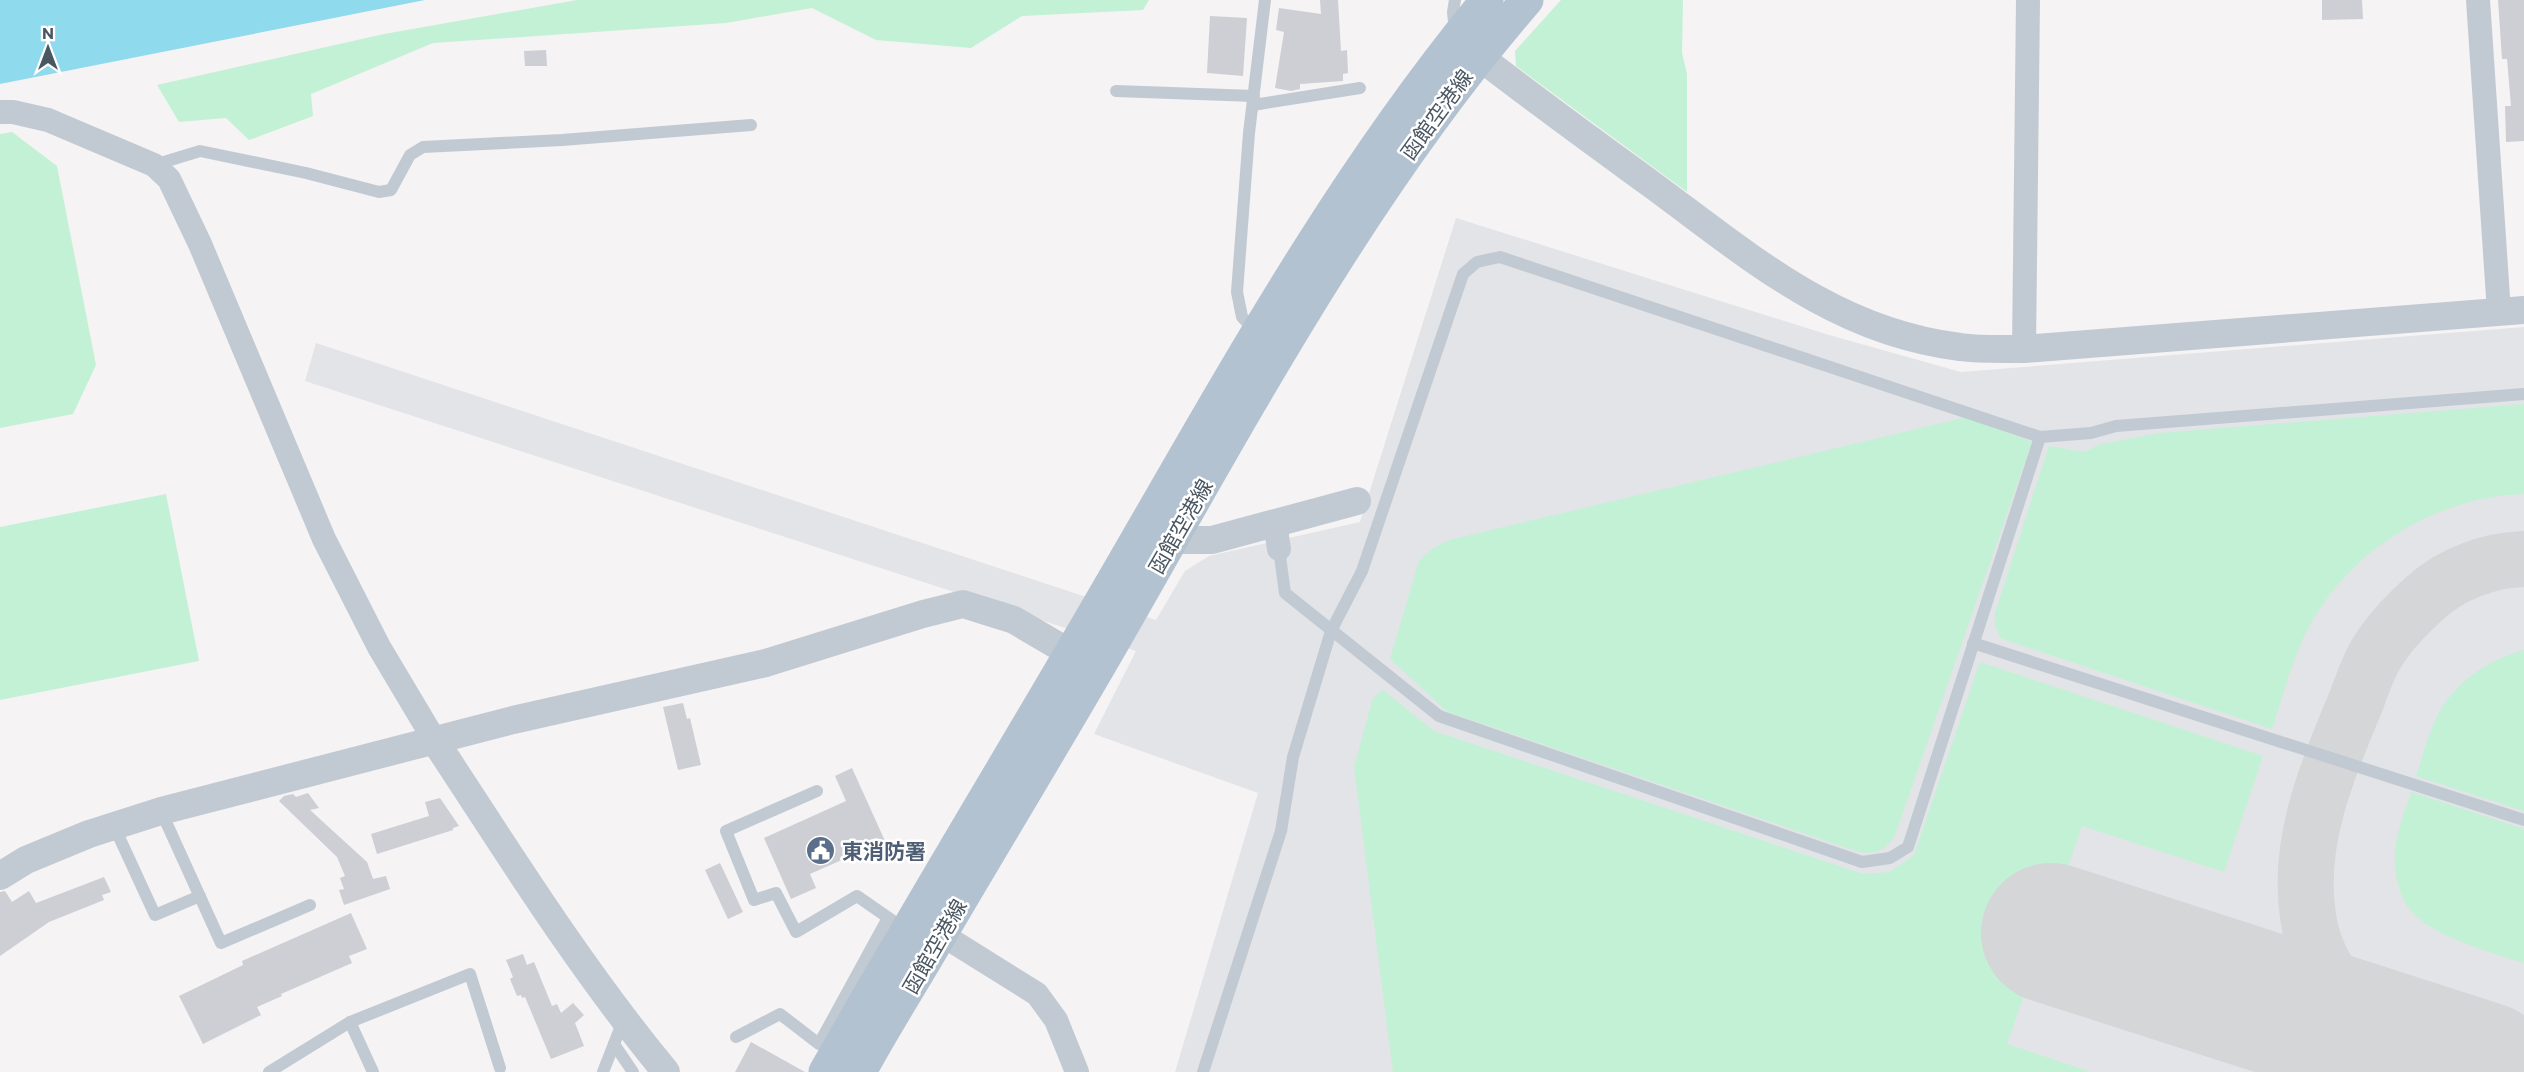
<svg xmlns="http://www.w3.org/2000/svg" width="2524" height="1072" viewBox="0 0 2524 1072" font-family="Commissioner,'Noto Sans JP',sans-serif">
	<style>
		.airport { fill: #e2e4e7 }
		.green { fill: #c3f1d5 }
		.water { fill: #90daee }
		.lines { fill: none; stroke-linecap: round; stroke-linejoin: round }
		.taxiway { stroke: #d5d6d8; stroke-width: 56 }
		.runway { stroke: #d5d6d8; stroke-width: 140 }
		.building { fill: #cdcfd5 }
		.service { stroke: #c1cad2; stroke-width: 12 }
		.minor { stroke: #c1cad2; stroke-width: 24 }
		.tertiary { stroke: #c1cad2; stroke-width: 28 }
		.primary { stroke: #b3c2d1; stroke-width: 33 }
		.labels { text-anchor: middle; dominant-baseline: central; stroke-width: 5; stroke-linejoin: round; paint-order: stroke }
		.street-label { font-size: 21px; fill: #4a5661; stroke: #fff }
		.service-label { font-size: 21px; font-weight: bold; fill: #4e5e75; stroke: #fff; text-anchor: start }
	</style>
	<rect width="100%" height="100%" fill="#f5f3f3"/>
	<polygon class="airport" points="1456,218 1829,335 1961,372 2524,327 2524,1072 1175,1072 1258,793 1094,734 1136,651 305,381 316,343 1156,620 1185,571 1209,556 1360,522"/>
	<g class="green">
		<polygon points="577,0 1149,0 1143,10 1022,16 971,48 876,40 812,8 726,23 433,43 311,94 313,116 249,140 226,118 179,122 157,85 384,34"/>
		<polygon points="1561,0 1683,0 1682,53 1687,74 1687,192 1516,66 1515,51"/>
		<polygon points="12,132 57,166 96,365 73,414 0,428 0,134"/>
		<path d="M2524 404V494C2438 497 2358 545 2314 618 2294 651 2284 693 2272 729L2000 638 1995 624V613L2049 446 2084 452 2101 444 2160 433Z"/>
		<path d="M1967 417 2032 442 1894 838C1882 852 1874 855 1856 851L1448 712 1390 659 1419 561 1432 549 1449 540Z"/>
		<polygon points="166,494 199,661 0,700 0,527"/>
		<path d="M2524 650V811L2416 776C2423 756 2428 733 2438 715 2455 682 2489 659 2524 650Z"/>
		<polygon points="1980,662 2263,756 2224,872 2082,826 2007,1044 2091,1072 1393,1072 1354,767 1373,698 1383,690 1434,731 1863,874 1890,872 1914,855"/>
		<path d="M2411 792 2524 829V963C2491 952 2435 938 2411 911 2398 896 2394 870 2395 850 2397 830 2405 811 2411 792Z"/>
	</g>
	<polygon class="water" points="0,0 425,0 0,84"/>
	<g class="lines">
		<path class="taxiway" d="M2400 1045C2356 1013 2316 974 2308 916 2297 845 2325 775 2352 711 2360 693 2365 673 2375 656 2387 635 2407 614 2425 598 2451 574 2489 560 2524 559"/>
		<polyline class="runway" points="2051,933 2483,1072"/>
	</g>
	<g class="building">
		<polygon points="1320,0 1338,0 1341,51 1347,50 1348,73 1343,74 1343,81 1300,84 1300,89 1291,91 1275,88 1284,32 1276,30 1279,8 1321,14"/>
		<polygon points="2322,0 2362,0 2363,19 2322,20"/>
		<polygon points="2498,0 2524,0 2524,141 2506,142 2505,106 2511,106 2507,59 2502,59"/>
		<polygon points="1210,16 1247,18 1243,76 1207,73"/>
		<polygon points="546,50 547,66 525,66 524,51"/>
		<polygon points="683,703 687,719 690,718 701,765 678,770 663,707"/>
		<polygon points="852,768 885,841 810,874 816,888 791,899 764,838 846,801 835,776"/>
		<polygon points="308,793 319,808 310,810 367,862 373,879 386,876 390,889 344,905 339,890 344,889 340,878 345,876 337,857 279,801 284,796 293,794 296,797"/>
		<polygon points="440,798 459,826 453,828 453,830 377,854 371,834 429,816 425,802"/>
		<polygon points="720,863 743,912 728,919 705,870"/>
		<polygon points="104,877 111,892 102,895 104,900 49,922 0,956 0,892 5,891 12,902 29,891 36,903"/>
		<polygon points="351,913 367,949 349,956 352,963 281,994 282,996 257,1007 261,1015 203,1044 179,996 243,965 242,961"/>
		<polygon points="523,954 527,965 534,962 552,1006 557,1004 561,1013 573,1003 584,1015 575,1023 584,1046 551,1059 525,997 522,998 521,995 517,996 510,979 513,977 506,960"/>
		<polygon points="751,1042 805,1072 735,1072"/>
	</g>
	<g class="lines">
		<g class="service">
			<polyline points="1455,0 1453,12 1455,31"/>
			<polyline points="1116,91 1254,96"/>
			<polyline points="1253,105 1360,88"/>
			<polyline points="154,165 200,151 306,173 379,192 391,190 410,155 423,147 562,140 751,125"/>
			<polyline points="1255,331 1242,317 1237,292 1249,133 1265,0"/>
			<polyline points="1279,549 1285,593 1439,716 1862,862 1890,858 1908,847 2040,437 2091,433 2116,426 2524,394"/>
			<polyline points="1973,643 2524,820"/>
			<polyline points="817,791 726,831 754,900 776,893 796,932 857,896 906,930"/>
			<polyline points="161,811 221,943 310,905"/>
			<polyline points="114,826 155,915 200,896"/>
			<polyline points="350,1022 373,1072"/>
			<polyline points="736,1037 780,1014 819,1044 888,918"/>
			<polyline points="614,1044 633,1072"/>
			<polyline points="269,1072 350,1022 470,974 500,1068"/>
			<polyline points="603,1072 623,1021"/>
			<polyline points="1203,1072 1281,831 1293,757 1331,631 1362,571 1463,274 1477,262 1500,257 2040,437"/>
		</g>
		<g class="minor">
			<polyline points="2478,0 2499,312"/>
			<polyline points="0,112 13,112 48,120 154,165 169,179 200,244 324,539 379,647 435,741"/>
			<polyline points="2024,349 2028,0"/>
			<polyline points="1275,523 1279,549"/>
			<polyline points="941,934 1037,994 1056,1020 1077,1072"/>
		</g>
		<g class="tertiary">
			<path d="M1462 43C1524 92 1588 138 1651 184 1749 256 1835 332 1960 347 1981 350 2003 349 2024 349L2524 310"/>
			<polyline points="1154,533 1172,540 1212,540 1357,501"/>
			<path d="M435 741C509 854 580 968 666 1072"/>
			<polyline points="0,876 26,860 89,834 161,811 513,720 766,663 923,614 963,604 1014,620 1089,664"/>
		</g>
		<g class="primary">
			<path d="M825 1072C923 899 1027 730 1126 558 1237 366 1345 171 1487 0"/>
			<path d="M860 1072C882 1031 907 992 931 951 993 845 1057 740 1118 634 1243 416 1362 191 1527 0"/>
		</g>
	</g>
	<defs>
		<symbol id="civic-disc" viewBox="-11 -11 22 22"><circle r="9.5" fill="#5c6f8a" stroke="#fff"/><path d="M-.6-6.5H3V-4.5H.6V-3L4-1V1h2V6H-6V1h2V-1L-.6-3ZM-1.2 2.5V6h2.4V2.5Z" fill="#fff"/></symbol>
	</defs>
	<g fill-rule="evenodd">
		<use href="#civic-disc" x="804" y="834" width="33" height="33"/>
	</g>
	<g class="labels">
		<g class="street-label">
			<text transform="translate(1436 114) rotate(-54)">函館空港線</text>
			<text transform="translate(1180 526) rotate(-60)">函館空港線</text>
			<text transform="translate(934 946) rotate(-60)">函館空港線</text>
		</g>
		<g class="service-label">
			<text x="842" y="850">東消防署</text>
		</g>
	</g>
	<g transform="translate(48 48)" stroke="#ffffff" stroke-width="4.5" paint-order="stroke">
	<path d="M0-4.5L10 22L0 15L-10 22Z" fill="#4a5661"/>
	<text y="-9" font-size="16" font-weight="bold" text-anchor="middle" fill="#4a5661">N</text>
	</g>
</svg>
